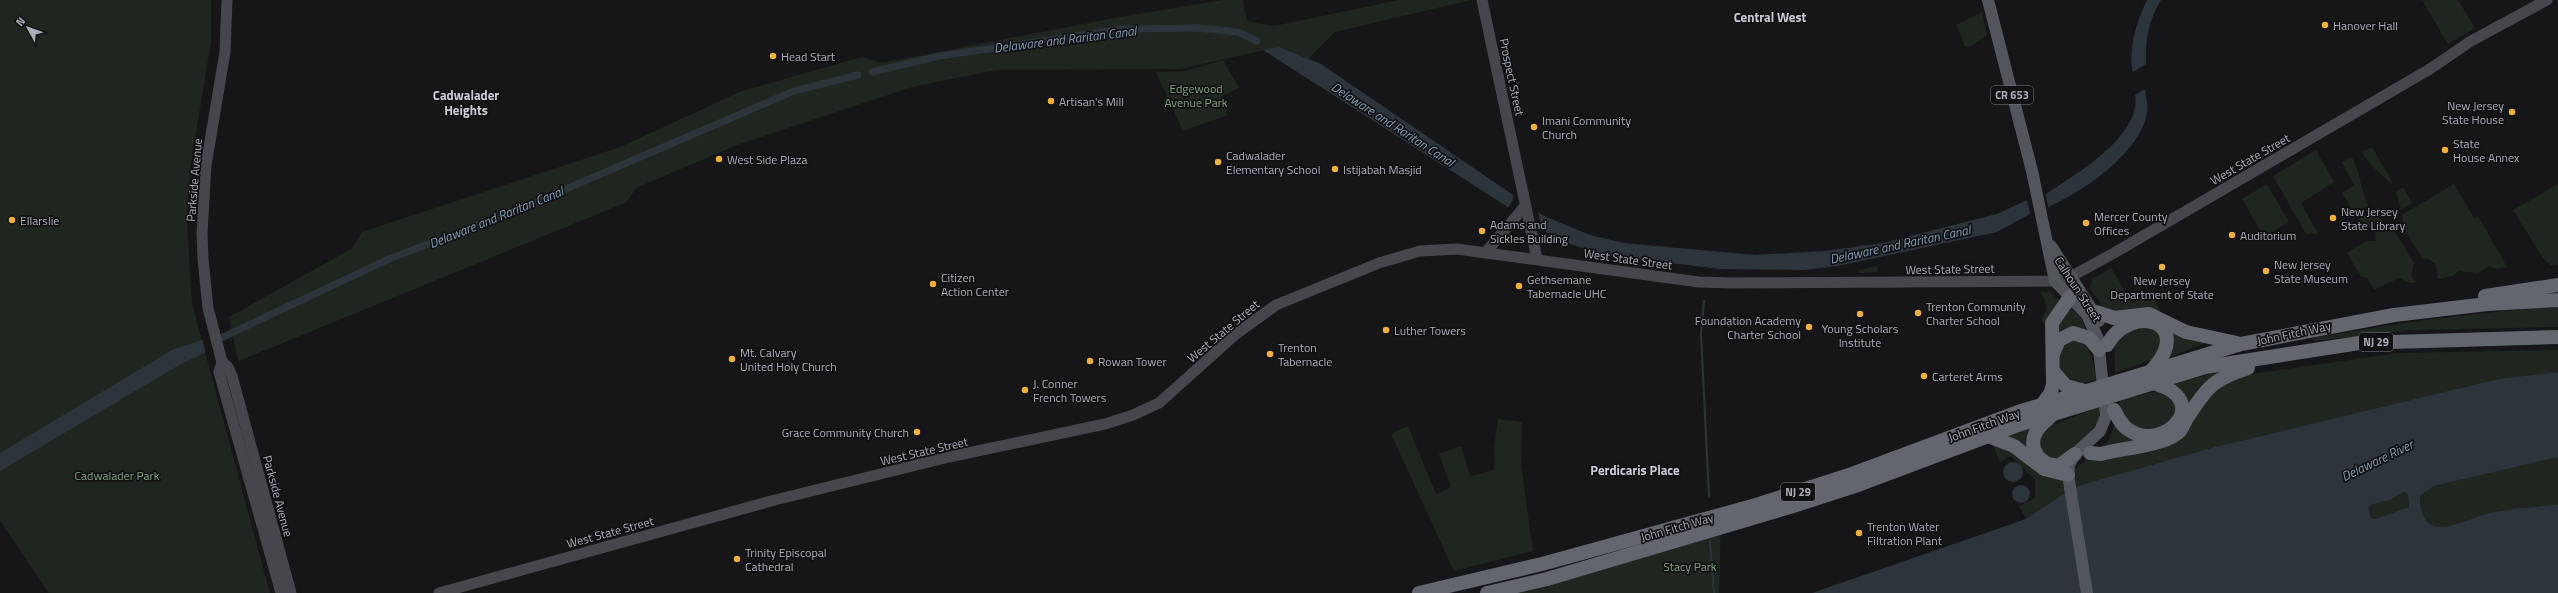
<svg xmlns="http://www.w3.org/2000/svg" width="2558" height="593" viewBox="0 0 2558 593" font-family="'Titillium Web',sans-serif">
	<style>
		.green { fill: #1e261f }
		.water { fill: #2c353c; fill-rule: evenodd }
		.pier { fill: #161618 }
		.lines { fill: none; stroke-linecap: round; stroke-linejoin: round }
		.stream { stroke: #2c353c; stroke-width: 2 }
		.canal { stroke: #2c353c; stroke-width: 7 }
		.secondary { stroke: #45474d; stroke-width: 11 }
		.primary { stroke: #53555c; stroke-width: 12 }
		.highway { stroke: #63666e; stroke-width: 14 }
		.poi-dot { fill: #f2b134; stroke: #111113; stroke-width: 1.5 }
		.labels { text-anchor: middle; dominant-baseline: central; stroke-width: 3.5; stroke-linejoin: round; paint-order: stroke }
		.shield { fill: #111113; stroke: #7b7e86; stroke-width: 1 }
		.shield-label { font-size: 11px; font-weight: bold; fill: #a8adb8 }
		.poi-label { font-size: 12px; fill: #a8adb8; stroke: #111113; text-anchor: start }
		.street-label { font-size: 12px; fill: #a8adb8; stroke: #111113 }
		.park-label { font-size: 12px; fill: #7fa381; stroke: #111113 }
		.neighbourhood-label { font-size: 13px; font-weight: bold; fill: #c9ccd4; stroke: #111113 }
		.water-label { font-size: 13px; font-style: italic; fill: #7f9bb3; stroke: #111113 }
	</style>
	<rect width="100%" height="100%" fill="#161618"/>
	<g class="green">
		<polygon points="0,0 211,0 211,42 190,169 187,222 192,304 270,593 49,593 0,521"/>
		<polygon points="1222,0 1243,0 1247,21 1274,26 1399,0 1471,0 1335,32 1308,59 1279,47 1180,69 996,70 912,87 737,145 636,188 627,202 239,361 237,356 229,317 351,249 362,232 620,147 742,91 862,57 881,63 1114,18"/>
		<polygon points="2422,0 2458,0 2475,28 2448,44"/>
		<polygon points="1982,12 1987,35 1968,48 1965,46 1956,25"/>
		<polygon points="1223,60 1239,88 1222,96 1228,115 1183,131 1156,72 1184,71"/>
		<path d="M2372 147 2393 183 2391 184C2380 172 2370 167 2362 152Z"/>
		<polygon points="2316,150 2334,182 2301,203 2318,234 2306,234 2273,176"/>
		<path d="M2352 157C2360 173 2361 189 2368 206L2354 213 2342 193 2354 185 2342 162Z"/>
		<polygon points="2267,184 2289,222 2264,237 2242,199"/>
		<polygon points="2454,184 2474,218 2478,216 2507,267 2495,269 2489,266 2477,273 2459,271 2453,276 2438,279 2436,264 2428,259 2422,258 2404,228 2402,215"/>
		<polygon points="2558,184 2558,264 2551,266 2543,258 2513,210"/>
		<polygon points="2403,187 2412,203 2401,210 2396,192"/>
		<polygon points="2372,211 2382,221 2364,231 2358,219"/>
		<polygon points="2385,226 2392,227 2414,263 2411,276 2416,282 2409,283 2399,278 2374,290 2367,278 2361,277 2347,253 2366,241 2376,241 2375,230"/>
		<polygon points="1878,266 1877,272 1859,273 1859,270"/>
		<polygon points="2111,268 2132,303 2152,292 2161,313 2106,312 2090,288 2092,279"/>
		<polygon points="2040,292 2050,292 2060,301 2047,321 2042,322 2042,317 2046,310 2045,300"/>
		<path d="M2558 307V327L2412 330 2314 341 2313 338C2394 324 2475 312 2558 307Z"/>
		<polygon points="2072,309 2081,318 2088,334 2058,336 2054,326"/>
		<polygon points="2135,325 2156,328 2163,346 2151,360 2115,373 2114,341"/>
		<polygon points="2164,326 2206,343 2168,358"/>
		<path d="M2071 338 2084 340 2093 361 2096 379C2081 385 2074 385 2061 375 2060 359 2057 348 2071 338Z"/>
		<polygon points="2558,350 2558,372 2498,379 2211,448 2074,487 2026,519 2019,506 2035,498 2035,480 2011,456 2000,462 1992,443 2010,448 2030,468 2034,466 2059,475 2077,467 2092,455 2173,440 2213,386 2237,376 2398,353"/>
		<polygon points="2228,369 2184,417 2182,396 2174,384"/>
		<path d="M2167 391 2178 404C2176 409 2174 417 2170 421 2159 435 2129 433 2122 416 2120 412 2120 405 2120 400L2148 393Z"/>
		<path d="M2099 406C2099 411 2099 416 2098 421 2092 434 2070 459 2055 459 2047 460 2043 453 2039 447L2042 430 2050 424H2056Z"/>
		<polygon points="1498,419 1522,422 1521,464 1533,551 1454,571 1391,434 1408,426 1436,494 1451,487 1439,454 1461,446 1470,476 1495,470 1494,447"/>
		<polygon points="2115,422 2143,438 2098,451 2110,439"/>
		<polygon points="2034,426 2031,456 2004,437"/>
		<path d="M2558 457V504C2537 507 2515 508 2494 512 2465 517 2421 551 2420 496L2434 486Z"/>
		<polygon points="2405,491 2408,495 2409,507 2375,519 2371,518 2370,505 2390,500"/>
		<polygon points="1721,528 1719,593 1487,593"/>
	</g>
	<g class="water">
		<path d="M2147 0H2161C2148 21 2145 41 2146 64L2133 72C2128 49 2137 20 2147 0Z"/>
		<polygon points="1279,47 1321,64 1544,216 1590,235 1624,243 1755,255 1825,251 1883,243 1997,214 2027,200 2030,214 1997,232 1838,266 1804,270 1720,269 1603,255 1559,240 1263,50"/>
		<path d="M2145 89C2145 97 2149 106 2147 113 2140 153 2083 192 2048 207L2046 194C2075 175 2142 136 2135 95Z"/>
		<polygon points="227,328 232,340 181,364 0,471 0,453 172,350 202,340"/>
		<path d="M2558 372V457L2434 486 2420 496C2421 551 2465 517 2494 512 2515 508 2537 507 2558 504V593H1812L2026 519 2074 487 2211 448 2498 379ZM2405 491 2408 495 2409 507 2375 519 2371 518 2369 508 2370 505 2390 500Z"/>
		<circle cx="2013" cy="472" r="10"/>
		<circle cx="2021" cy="494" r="9"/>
	</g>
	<g class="pier">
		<polygon points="1513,194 1538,211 1542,231 1507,209 1513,200"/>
		<polygon points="227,326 232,342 206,355 202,338"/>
	</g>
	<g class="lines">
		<g class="stream">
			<polyline points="1704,301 1701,334 1709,496"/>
			<polyline points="1710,542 1714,593"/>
		</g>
		<g class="canal">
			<polyline points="872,72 940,56 1122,29 1197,28 1238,32 1257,41"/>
			<polyline points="221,338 389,259 517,210 794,91 858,75"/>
		</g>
		<g class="secondary">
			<polyline points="227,0 225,52 206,165 202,233 203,259 208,308 222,362 219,372 281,593"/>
			<polyline points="1482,0 1537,259"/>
			<polyline points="1486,252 1525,206"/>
			<polyline points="222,362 228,367 232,376 291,593"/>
			<polyline points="439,593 771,501 949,457 1105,424 1133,415 1159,403 1236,334 1276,305 1379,263 1420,251 1457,249 1699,282 1733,283 2055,281 2072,276 2114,253 2430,69 2471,41 2547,0"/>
		</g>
		<g class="primary">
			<polyline points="1988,0 2032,171 2055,281 2087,315 2098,339 2106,416 2100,431 2075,454 2069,465 2068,475 2087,593"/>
			<polyline points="2051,246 2099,321"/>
		</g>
		<g class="highway">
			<polyline points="2485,296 2558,285"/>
			<polyline points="2096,312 2114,318 2149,314 2186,332 2237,343"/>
			<path d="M2107 345C2131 302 2196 321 2152 370"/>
			<polyline points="2053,354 2059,340 2073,333 2089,338 2099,350"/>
			<polyline points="2053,371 2066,386 2085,391"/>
			<polyline points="2042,405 2051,392 2053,384 2052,323 2070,297"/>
			<path d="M2114 410C2118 418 2122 426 2129 430 2164 454 2216 399 2152 383"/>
			<path d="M2051 416C2046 421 2039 426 2036 432 2027 449 2041 467 2060 465L2075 454"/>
			<polyline points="1988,436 2014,446 2044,469 2068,475"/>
			<path d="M2090 453 2101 454C2119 449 2161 445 2175 435 2182 431 2183 425 2187 418 2208 387 2211 380 2248 368"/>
			<polyline points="1419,593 1542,564 1756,505 1849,475 2018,412 2241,344 2394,315 2487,304 2558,300"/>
			<polyline points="1487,593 1547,579 1790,507 1858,485 2018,425 2205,367 2359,343 2558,337"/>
		</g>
	</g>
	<g class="poi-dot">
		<circle cx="2325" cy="25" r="4"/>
		<circle cx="773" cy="56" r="4"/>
		<circle cx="1051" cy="101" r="4"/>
		<circle cx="2512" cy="112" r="4"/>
		<circle cx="1534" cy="127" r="4"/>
		<circle cx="2445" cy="150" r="4"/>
		<circle cx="719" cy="159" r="4"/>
		<circle cx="1218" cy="162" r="4"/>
		<circle cx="1335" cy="169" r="4"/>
		<circle cx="2333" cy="218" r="4"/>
		<circle cx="12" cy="220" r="4"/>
		<circle cx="2086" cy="223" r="4"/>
		<circle cx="1482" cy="231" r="4"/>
		<circle cx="2232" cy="235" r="4"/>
		<circle cx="2162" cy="267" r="4"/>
		<circle cx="2266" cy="271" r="4"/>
		<circle cx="933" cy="284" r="4"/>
		<circle cx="1519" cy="286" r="4"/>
		<circle cx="1918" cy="313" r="4"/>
		<circle cx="1860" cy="314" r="4"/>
		<circle cx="1809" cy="327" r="4"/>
		<circle cx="1386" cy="330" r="4"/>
		<circle cx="1270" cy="354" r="4"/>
		<circle cx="732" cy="359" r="4"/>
		<circle cx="1090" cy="361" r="4"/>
		<circle cx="1924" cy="376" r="4"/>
		<circle cx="1025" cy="390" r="4"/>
		<circle cx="917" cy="432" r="4"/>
		<circle cx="1859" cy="533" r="4"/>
		<circle cx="737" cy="559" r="4"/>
	</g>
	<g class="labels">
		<g class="shield">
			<rect x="1991" y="86" width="42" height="18" rx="3"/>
			<rect x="2359" y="333" width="34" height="18" rx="3"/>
			<rect x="1781" y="483" width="34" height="18" rx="3"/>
		</g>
		<g class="shield-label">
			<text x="2012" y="95">CR 653</text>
			<text x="2376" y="342">NJ 29</text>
			<text x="1798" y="492">NJ 29</text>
		</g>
		<g class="poi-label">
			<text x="2333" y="25">Hanover Hall</text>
			<text x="781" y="56">Head Start</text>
			<text x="1059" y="101">Artisan's Mill</text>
			<text x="2504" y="105" text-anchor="end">New Jersey<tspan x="2504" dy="14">State House</tspan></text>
			<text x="1542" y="120">Imani Community<tspan x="1542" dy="14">Church</tspan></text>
			<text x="2453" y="143">State<tspan x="2453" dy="14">House Annex</tspan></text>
			<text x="1226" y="155">Cadwalader<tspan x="1226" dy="14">Elementary School</tspan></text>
			<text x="727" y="159">West Side Plaza</text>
			<text x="1343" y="169">Istijabah Masjid</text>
			<text x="2341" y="211">New Jersey<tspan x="2341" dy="14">State Library</tspan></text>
			<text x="2094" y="216">Mercer County<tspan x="2094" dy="14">Offices</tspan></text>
			<text x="20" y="220">Ellarslie</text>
			<text x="1490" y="224">Adams and<tspan x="1490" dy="14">Sickles Building</tspan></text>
			<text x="2240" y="235">Auditorium</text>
			<text x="2274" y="264">New Jersey<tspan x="2274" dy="14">State Museum</tspan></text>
			<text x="941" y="277">Citizen<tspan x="941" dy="14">Action Center</tspan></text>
			<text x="1527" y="279">Gethsemane<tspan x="1527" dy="14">Tabernacle UHC</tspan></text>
			<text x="2162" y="280" text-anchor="middle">New Jersey<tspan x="2162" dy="14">Department of State</tspan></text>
			<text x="1926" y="306">Trenton Community<tspan x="1926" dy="14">Charter School</tspan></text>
			<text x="1801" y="320" text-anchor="end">Foundation Academy<tspan x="1801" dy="14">Charter School</tspan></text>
			<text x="1860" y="328" text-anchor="middle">Young Scholars<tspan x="1860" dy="14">Institute</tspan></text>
			<text x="1394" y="330">Luther Towers</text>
			<text x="1278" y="347">Trenton<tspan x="1278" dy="14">Tabernacle</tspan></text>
			<text x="740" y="352">Mt. Calvary<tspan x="740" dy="14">United Holy Church</tspan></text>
			<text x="1098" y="361">Rowan Tower</text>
			<text x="1932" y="376">Carteret Arms</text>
			<text x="1033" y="383">J. Conner<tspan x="1033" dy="14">French Towers</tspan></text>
			<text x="909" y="432" text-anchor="end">Grace Community Church</text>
			<text x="1867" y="526">Trenton Water<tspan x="1867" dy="14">Filtration Plant</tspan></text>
			<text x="745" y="552">Trinity Episcopal<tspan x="745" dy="14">Cathedral</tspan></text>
		</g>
		<g class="street-label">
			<text transform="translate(1512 77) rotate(78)">Prospect Street</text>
			<text transform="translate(2250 159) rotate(-30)">West State Street</text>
			<text transform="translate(194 180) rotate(-85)">Parkside Avenue</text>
			<text transform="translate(1628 259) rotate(8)">West State Street</text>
			<text transform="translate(1950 269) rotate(-1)">West State Street</text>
			<text transform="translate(2078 289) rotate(57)">Calhoun Street</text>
			<text transform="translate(1223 331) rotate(-40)">West State Street</text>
			<text transform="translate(2294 333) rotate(-12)">John Fitch Way</text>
			<text transform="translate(1984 425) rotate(-20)">John Fitch Way</text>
			<text transform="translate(924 451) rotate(-13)">West State Street</text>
			<text transform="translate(278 496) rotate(75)">Parkside Avenue</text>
			<text transform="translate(1677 527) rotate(-16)">John Fitch Way</text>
			<text transform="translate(610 532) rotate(-15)">West State Street</text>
		</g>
		<g class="park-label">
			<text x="1196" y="88">Edgewood<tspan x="1196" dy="14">Avenue Park</tspan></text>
			<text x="117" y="475">Cadwalader Park</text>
			<text x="1690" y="566">Stacy Park</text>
		</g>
		<g class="neighbourhood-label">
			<text x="1770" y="17">Central West</text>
			<text x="466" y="95">Cadwalader<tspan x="466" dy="15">Heights</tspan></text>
			<text x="1635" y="470">Perdicaris Place</text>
		</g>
		<g class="water-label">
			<text transform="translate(1065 39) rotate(-7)">Delaware and Raritan Canal</text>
			<text transform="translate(1393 124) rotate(33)">Delaware and Raritan Canal</text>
			<text transform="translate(496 217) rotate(-22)">Delaware and Raritan Canal</text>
			<text transform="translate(1900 244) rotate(-12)">Delaware and Raritan Canal</text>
			<text transform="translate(2377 460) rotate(-26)">Delaware River</text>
		</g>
	</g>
	<g transform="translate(28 28) rotate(310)" stroke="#111113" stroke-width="3" paint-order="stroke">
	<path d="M0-3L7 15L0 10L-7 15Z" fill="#a8adb8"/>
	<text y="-6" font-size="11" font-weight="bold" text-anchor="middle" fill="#a8adb8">N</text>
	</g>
</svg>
